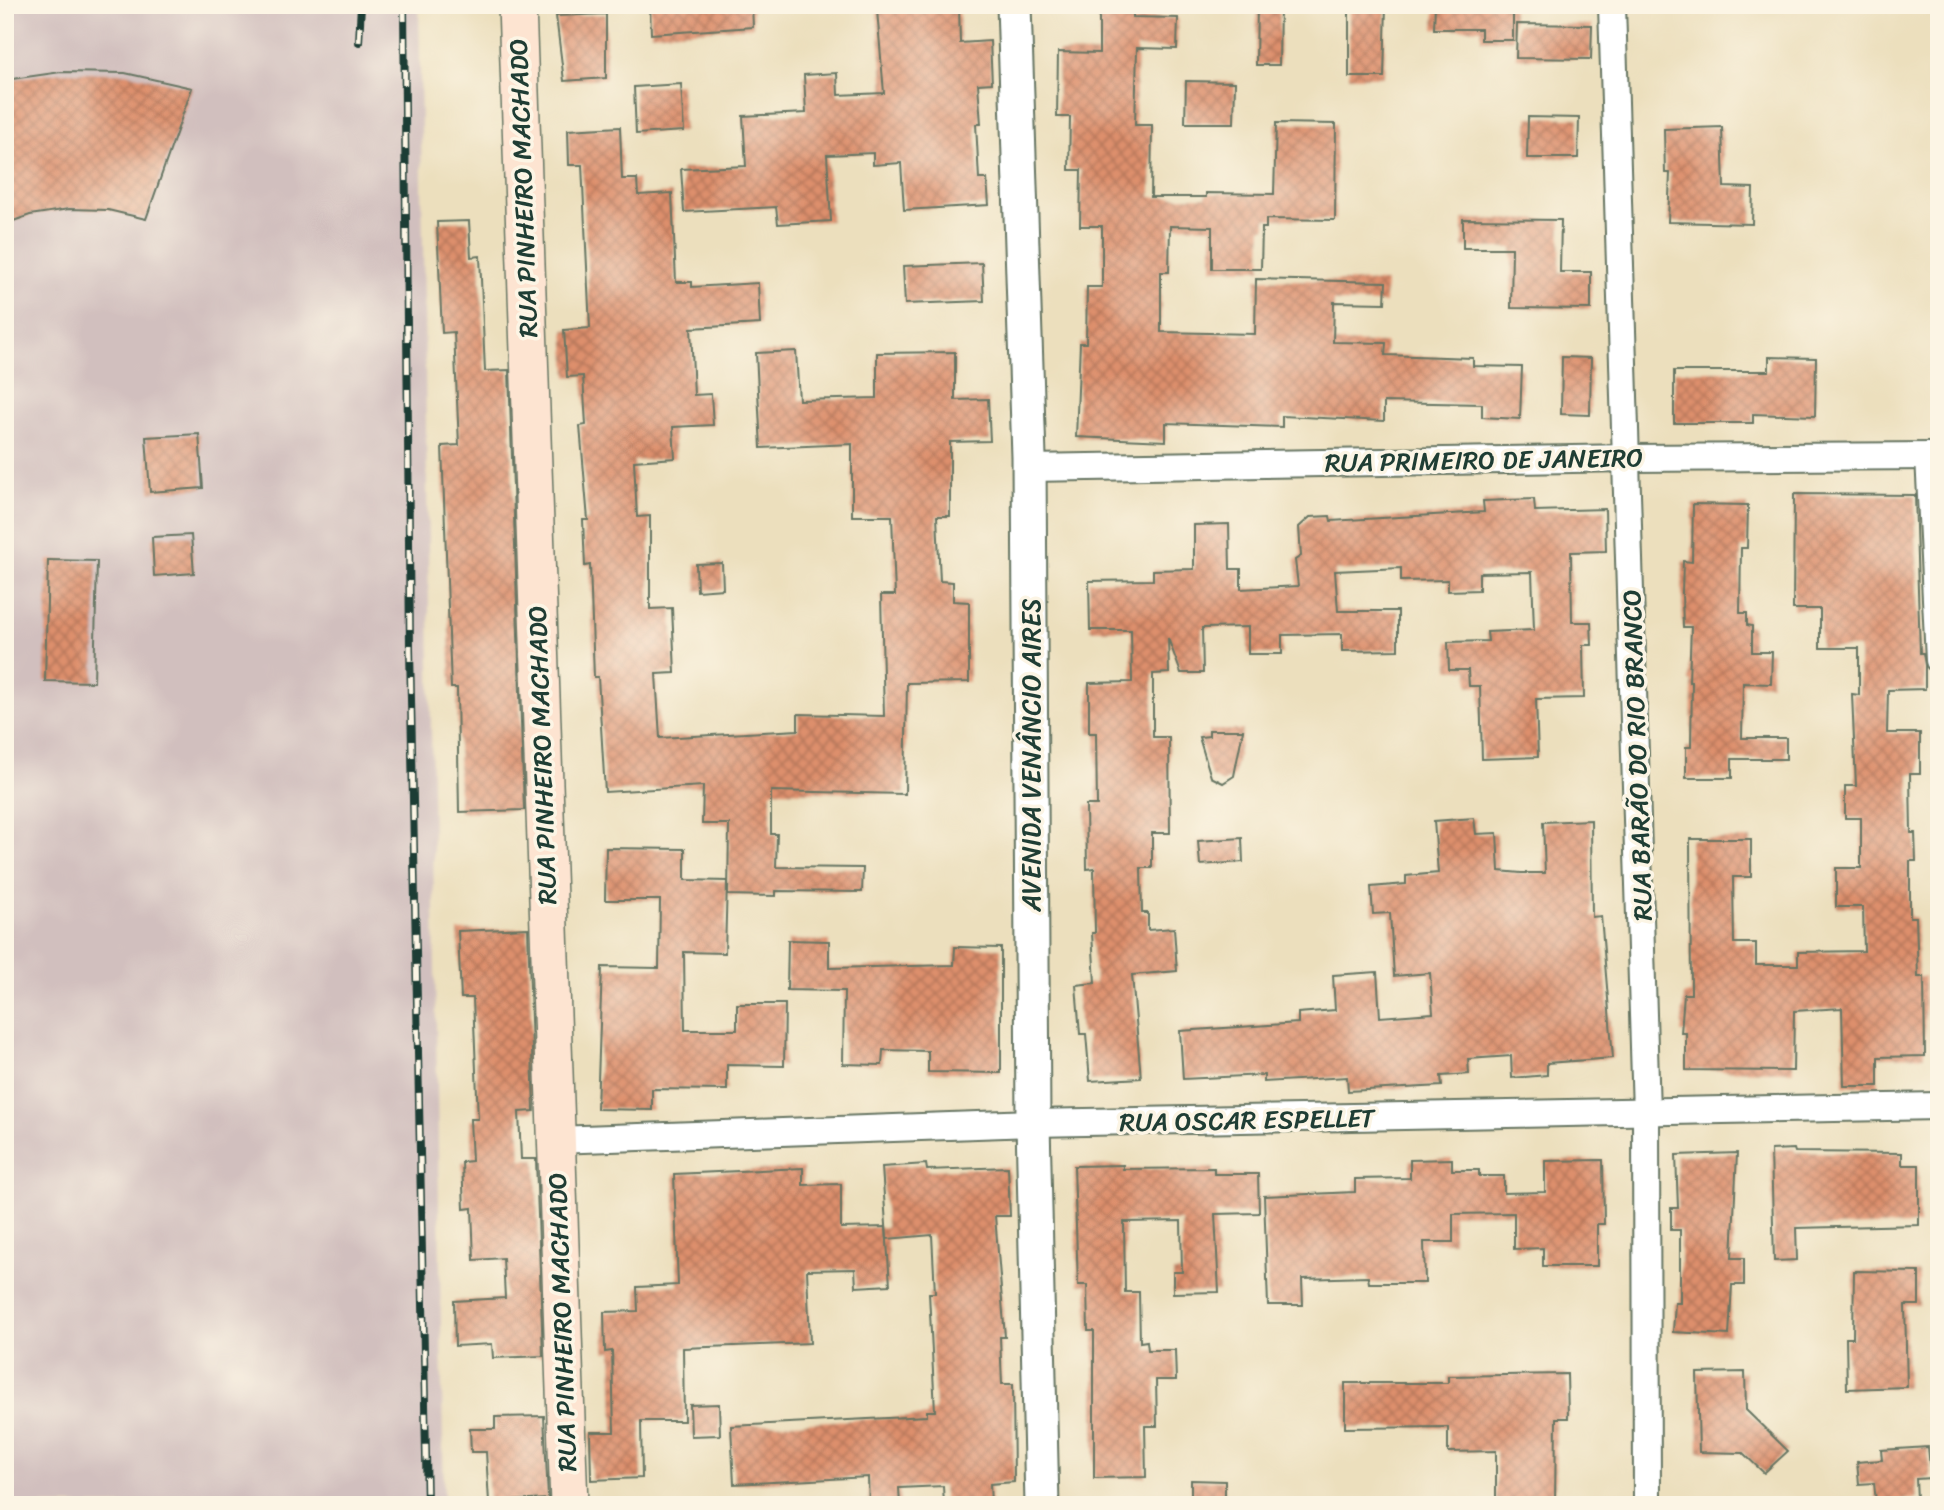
<svg xmlns="http://www.w3.org/2000/svg" width="1944" height="1510" viewBox="0 0 1944 1510" font-family="Sriracha,sans-serif">
	<style>
		.industrial { fill: #d1bfbe }
		.building { fill: url(#building-cross-hatch) }
		.lines { fill: none; stroke-linecap: round; stroke-linejoin: round }
		.minor-casing { stroke: #677664; stroke-width: 30 }
		.tertiary-casing { stroke: #677664; stroke-width: 37 }
		.secondary-casing { stroke: #677664; stroke-width: 40 }
		.minor { stroke: #fff; stroke-width: 26 }
		.tertiary { stroke: #fff; stroke-width: 33 }
		.secondary { stroke: #fde4d1; stroke-width: 37 }
		.rail-casing { stroke: #1f3d34; stroke-width: 8 }
		.rail { stroke: #fcf5e5; stroke-width: 5; stroke-dasharray: 16; stroke-linecap: butt }
		.labels { text-anchor: middle; dominant-baseline: central; stroke-width: 7; stroke-linejoin: round; paint-order: stroke }
		.street-label { font-size: 26px; fill: #1f3d34; stroke: #fcf5e5 }
	</style>
	<defs>
		<pattern id="building-cross-hatch" width="8" height="8" patternUnits="userSpaceOnUse" patternTransform="scale(1.75)"><rect width="8" height="8" fill="#dd8f6c"/><path d="M0 0l8 8M0 8l8-8" fill="none" stroke="#b3765a"/></pattern>
	</defs>
	<rect width="100%" height="100%" fill="#fcf5e5"/>
	<filter id="ink" filterUnits="userSpaceOnUse"><feTurbulence type="fractalNoise" baseFrequency=".0143" numOctaves="2"/><feDisplacementMap in="SourceGraphic" scale="14" xChannelSelector="R" yChannelSelector="G"/><feConvolveMatrix kernelMatrix="1 2 1 2 8 2 1 2 1" color-interpolation-filters="sRGB"/></filter>
	<filter id="wash" filterUnits="userSpaceOnUse"><feTurbulence type="fractalNoise" baseFrequency=".00686" numOctaves="4" result="noise"/><feDisplacementMap in="SourceGraphic" scale="28" xChannelSelector="R" yChannelSelector="G"/><feGaussianBlur stdDeviation="1.57" result="paint"/><feColorMatrix in="noise" values="0 0 0 0 0 0 0 0 0 0 0 0 0 0 0 0 0 1.4 0 .05"/><feComposite in="paint" operator="in"/></filter>
	<g filter="url(#wash)">
		<rect width="100%" height="100%" fill="#ecdfbd"/>
		<polygon class="industrial" points="33,5 419,5 444,1505 5,1505 5,8"/>
		<g id="blocks">
			<g class="building">
				<polygon points="650,5 752,5 753,27 651,34"/>
				<polygon points="1099,5 1133,5 1133,17 1178,18 1177,49 1137,48 1135,125 1152,125 1151,197 1206,197 1206,193 1274,194 1276,123 1336,124 1335,220 1266,219 1266,228 1262,228 1261,269 1212,269 1212,227 1170,226 1169,272 1161,272 1161,332 1255,334 1256,279 1386,282 1385,303 1334,302 1333,342 1386,343 1385,355 1473,358 1473,366 1522,367 1520,419 1482,417 1482,404 1384,402 1384,421 1282,416 1282,427 1166,423 1166,441 1076,437 1080,343 1086,343 1087,287 1102,287 1102,226 1080,226 1081,170 1069,170 1070,117 1057,117 1058,52 1099,53"/>
				<polygon points="1257,5 1280,5 1279,65 1256,65"/>
				<polygon points="1349,5 1386,5 1384,77 1349,77"/>
				<polygon points="1435,5 1513,5 1513,40 1481,40 1481,29 1434,29"/>
				<polygon points="959,6 960,43 990,41 992,83 978,84 981,124 976,124 979,179 987,179 989,205 904,210 901,163 873,165 873,153 827,155 831,221 778,224 776,207 684,212 681,169 746,166 743,116 806,113 804,75 837,73 838,95 884,93 877,10"/>
				<polygon points="606,14 606,78 564,81 556,16"/>
				<polygon points="1517,24 1592,25 1591,59 1516,58"/>
				<polygon points="61,72 125,73 192,88 146,219 108,210 69,209 30,215 5,224 5,80"/>
				<polygon points="1186,81 1235,82 1234,123 1185,123"/>
				<polygon points="681,84 684,131 636,134 634,87"/>
				<polygon points="1528,117 1579,118 1578,158 1527,158"/>
				<polygon points="620,127 622,179 637,179 638,195 672,193 676,282 692,282 692,287 758,283 760,324 691,328 694,395 711,394 713,425 673,427 675,458 634,461 637,517 650,516 650,609 672,608 675,673 656,674 660,738 798,730 798,714 884,716 881,595 895,595 892,516 852,516 852,444 761,448 756,353 796,351 799,400 877,398 877,353 955,352 955,400 988,399 990,441 950,442 950,516 937,516 940,581 953,582 953,601 969,602 969,682 907,683 905,794 771,791 771,834 777,834 776,867 863,868 862,892 776,891 776,896 728,895 729,824 702,824 703,786 605,792 598,677 594,677 590,565 585,566 583,520 588,520 580,426 586,425 583,376 567,377 564,330 590,328 582,165 569,165 568,130"/>
				<polygon points="1722,127 1724,187 1753,188 1752,224 1668,222 1670,173 1665,173 1664,129"/>
				<polygon points="1463,219 1561,220 1560,272 1591,272 1591,309 1511,308 1512,248 1463,248"/>
				<polygon points="469,221 471,257 480,256 485,371 509,370 524,810 459,812 457,688 451,688 442,446 459,445 454,332 442,333 437,222"/>
				<polygon points="982,263 984,301 905,304 903,266"/>
				<polygon points="1562,357 1591,358 1590,415 1561,414"/>
				<polygon points="1769,357 1816,358 1815,416 1753,414 1753,423 1674,423 1674,371 1769,371"/>
				<polygon points="199,434 203,488 150,492 146,437"/>
				<polygon points="1794,494 1915,495 1920,653 1923,653 1925,665 1925,689 1888,690 1887,733 1920,733 1920,774 1910,774 1911,833 1915,833 1916,861 1910,861 1910,917 1916,917 1918,977 1924,977 1925,1056 1878,1057 1878,1086 1844,1086 1842,1008 1794,1011 1793,1071 1686,1070 1686,1033 1681,1033 1684,994 1691,994 1690,839 1751,839 1751,877 1733,877 1734,943 1756,943 1756,965 1798,965 1798,952 1864,951 1863,907 1836,907 1836,868 1861,868 1861,818 1845,818 1845,786 1856,786 1852,694 1859,695 1859,648 1820,648 1820,609 1793,609"/>
				<polygon points="1534,499 1535,511 1605,509 1606,551 1571,552 1572,622 1591,622 1592,645 1583,645 1584,698 1536,699 1538,757 1482,759 1480,686 1469,686 1468,670 1449,670 1448,642 1488,641 1487,632 1534,630 1532,572 1479,573 1479,590 1448,591 1448,580 1401,581 1401,568 1335,571 1338,611 1398,611 1398,650 1342,651 1342,634 1282,635 1282,654 1248,654 1248,627 1202,628 1203,673 1181,673 1168,638 1169,673 1153,674 1153,737 1169,737 1170,833 1152,833 1152,868 1141,868 1142,913 1148,913 1148,930 1174,928 1177,971 1132,975 1141,1078 1090,1081 1086,1034 1080,1034 1076,985 1095,983 1092,933 1095,933 1094,868 1087,869 1086,805 1097,805 1096,733 1089,733 1089,683 1132,682 1131,630 1090,630 1089,581 1153,580 1153,570 1194,569 1194,525 1229,524 1230,569 1241,569 1241,589 1298,586 1295,560 1301,556 1299,527 1310,517 1330,516 1331,521 1484,512 1483,501"/>
				<polygon points="1693,504 1748,505 1747,548 1741,548 1740,613 1747,613 1747,625 1752,626 1752,652 1772,652 1771,684 1743,683 1742,738 1786,738 1786,759 1732,759 1732,778 1686,778 1686,747 1691,747 1692,682 1689,682 1691,627 1683,627 1682,593 1683,561 1692,562"/>
				<polygon points="191,535 194,573 154,576 152,537"/>
				<polygon points="48,560 97,561 94,682 45,681"/>
				<polygon points="722,563 723,589 697,591 696,564"/>
				<polygon points="1209,730 1243,730 1234,776 1223,783 1211,777 1199,737 1209,736"/>
				<polygon points="1474,818 1476,834 1497,833 1499,871 1521,873 1545,873 1543,822 1591,820 1592,917 1601,916 1613,1058 1547,1063 1547,1075 1512,1078 1511,1056 1468,1059 1469,1074 1441,1076 1442,1086 1348,1091 1347,1077 1264,1082 1264,1075 1183,1079 1180,1031 1298,1023 1298,1013 1335,1010 1333,975 1377,972 1380,1017 1433,1013 1430,973 1394,976 1390,913 1373,914 1371,887 1406,884 1406,876 1438,873 1434,821"/>
				<polygon points="1242,838 1243,862 1200,865 1198,841"/>
				<polygon points="606,848 685,849 685,880 727,881 725,953 684,952 685,1030 737,1030 737,1004 785,1004 784,1066 727,1065 727,1090 652,1089 652,1110 597,1109 602,967 659,968 660,900 605,900"/>
				<polygon points="528,928 534,1111 519,1112 521,1159 536,1159 543,1356 493,1358 492,1344 455,1346 454,1301 505,1298 503,1258 474,1260 472,1208 464,1209 462,1162 472,1161 470,1119 478,1119 473,998 461,998 458,931"/>
				<polygon points="788,940 829,941 829,968 954,965 955,947 1001,948 1001,1073 928,1072 928,1051 883,1050 882,1065 843,1064 844,991 787,990"/>
				<polygon points="1794,1149 1795,1152 1902,1153 1902,1165 1919,1165 1919,1225 1796,1228 1797,1260 1774,1261 1771,1150"/>
				<polygon points="1737,1153 1732,1258 1744,1258 1744,1285 1732,1285 1729,1335 1673,1332 1675,1303 1680,1303 1680,1230 1671,1230 1671,1208 1678,1208 1676,1155"/>
				<polygon points="1452,1159 1452,1170 1479,1170 1479,1176 1504,1176 1504,1193 1545,1192 1545,1161 1603,1160 1604,1224 1597,1224 1597,1266 1543,1266 1543,1248 1514,1249 1514,1213 1453,1214 1453,1242 1424,1242 1425,1283 1369,1283 1368,1277 1302,1279 1303,1305 1268,1305 1264,1196 1355,1192 1355,1179 1410,1178 1410,1160"/>
				<polygon points="926,1164 927,1170 1008,1167 1010,1216 995,1216 1005,1337 1000,1337 1002,1384 1013,1384 1014,1482 990,1484 991,1505 944,1505 943,1486 899,1488 900,1505 869,1505 868,1477 734,1484 731,1426 927,1416 927,1411 935,1411 929,1293 935,1293 932,1235 887,1239 882,1167"/>
				<polygon points="1123,1165 1123,1169 1214,1168 1214,1174 1258,1174 1259,1213 1215,1214 1219,1292 1173,1293 1173,1272 1182,1272 1181,1221 1124,1222 1125,1292 1139,1292 1140,1342 1147,1341 1148,1350 1175,1350 1176,1380 1156,1380 1157,1426 1145,1426 1146,1477 1094,1478 1094,1331 1088,1331 1087,1285 1078,1285 1074,1166"/>
				<polygon points="803,1168 803,1185 841,1184 841,1228 886,1227 890,1285 856,1287 855,1269 807,1270 810,1343 683,1348 684,1421 641,1421 642,1478 591,1480 590,1432 614,1432 612,1351 605,1352 604,1312 638,1311 637,1287 678,1285 674,1174"/>
				<polygon points="1854,1271 1919,1272 1919,1305 1905,1305 1907,1387 1847,1389 1846,1338 1853,1338"/>
				<polygon points="1745,1372 1746,1410 1788,1451 1764,1473 1743,1453 1699,1452 1697,1373"/>
				<polygon points="1567,1374 1568,1418 1556,1418 1555,1505 1496,1505 1496,1451 1448,1452 1448,1427 1345,1428 1345,1383 1448,1383 1448,1376"/>
				<polygon points="719,1404 720,1435 691,1436 690,1405"/>
				<polygon points="544,1416 548,1499 489,1502 486,1452 471,1452 470,1429 495,1429 495,1417"/>
				<polygon points="1928,1447 1931,1478 1916,1479 1917,1499 1876,1502 1874,1483 1859,1484 1857,1462 1882,1460 1881,1450"/>
				<polygon points="1191,1480 1225,1481 1225,1505 1191,1505"/>
			</g>
		</g>
	</g>
	<g filter="url(#ink)">
		<use href="#blocks" fill-opacity="0" stroke="#677664" stroke-width="2"/>
		<g class="lines">
			<defs>
				<g id="minor">
					<polyline points="1612,5 1646,1112 1647,1505"/>
					<polyline points="1929,456 1939,660"/>
					<polyline points="1029,468 1629,458 1939,456"/>
					<polyline points="555,1140 1033,1123 1939,1106"/>
				</g>
				<polyline id="tertiary" points="1014,5 1029,457 1033,1123 1042,1505"/>
				<polyline id="secondary" points="517,5 569,1505"/>
			</defs>
			<use href="#minor" class="minor-casing"/>
			<use href="#tertiary" class="tertiary-casing"/>
			<use href="#secondary" class="secondary-casing"/>
			<use href="#minor" class="minor"/>
			<use href="#tertiary" class="tertiary"/>
			<use href="#secondary" class="secondary"/>
			<defs>
				<g id="rail">
					<polyline points="404,5 410,649 427,1505"/>
					<polyline points="359,42 361,5"/>
				</g>
			</defs>
			<use href="#rail" class="rail-casing"/>
			<use href="#rail" class="rail"/>
		</g>
	</g>
	<g class="labels">
		<g class="street-label">
			<text transform="translate(523 188) rotate(-92)">RUA PINHEIRO MACHADO</text>
			<text transform="translate(1484 460) rotate(-1)">RUA PRIMEIRO DE JANEIRO</text>
			<text transform="translate(542 755) rotate(-92)">RUA PINHEIRO MACHADO</text>
			<text transform="translate(1031 755) rotate(-90)">AVENIDA VENÂNCIO AIRES</text>
			<text transform="translate(1637 755) rotate(-92)">RUA BARÃO DO RIO BRANCO</text>
			<text transform="translate(1247 1120) rotate(-1)">RUA OSCAR ESPELLET</text>
			<text transform="translate(562 1322) rotate(-92)">RUA PINHEIRO MACHADO</text>
		</g>
	</g>
	<rect width="1944" height="1510" fill="none" stroke="#fcf5e5" stroke-width="28"/>
</svg>
